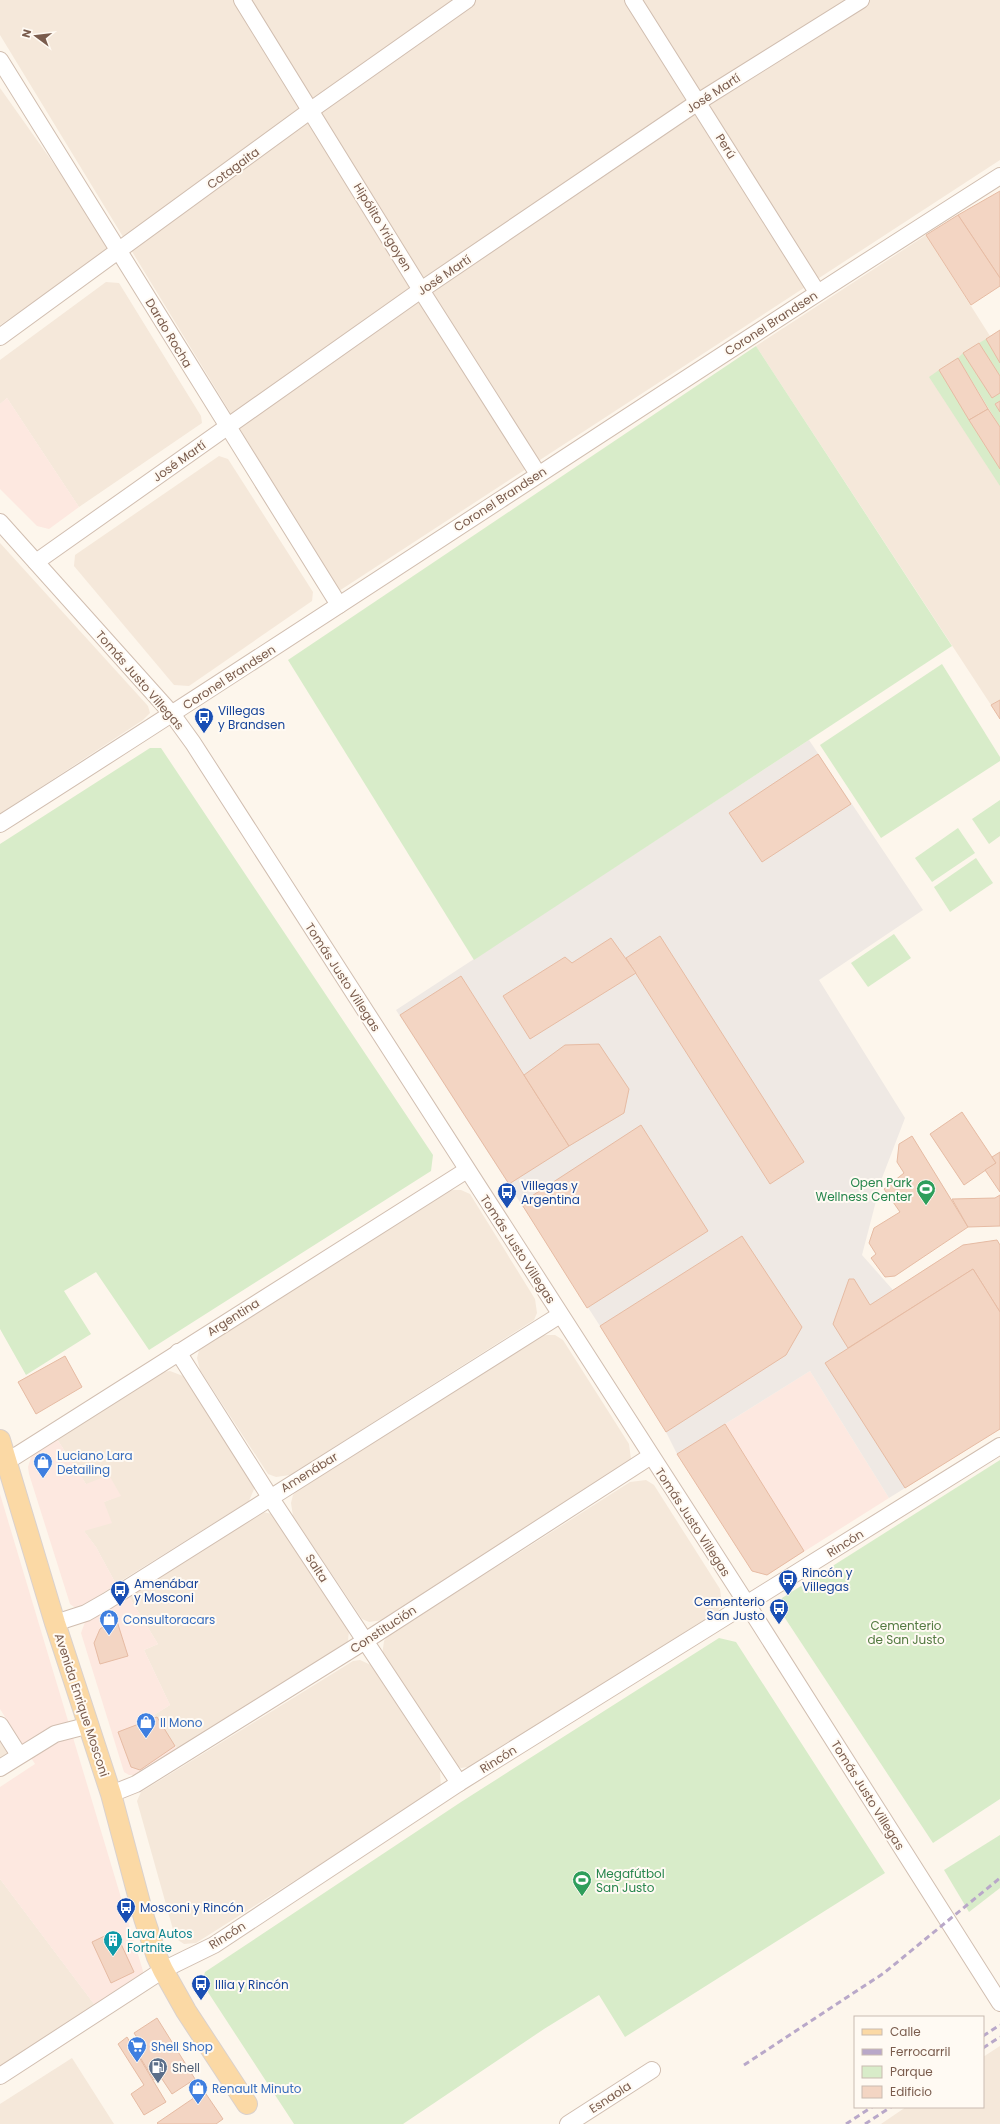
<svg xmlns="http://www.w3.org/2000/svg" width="1000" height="2124" viewBox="0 0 1000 2124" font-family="Poppins,sans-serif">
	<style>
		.residential { fill: #f5e8da }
		.commercial { fill: #fde8e0 }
		.industrial { fill: #efe9e4 }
		.green { fill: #d8ecc9 }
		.building { fill: #f3d5c3; stroke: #e6bba3 }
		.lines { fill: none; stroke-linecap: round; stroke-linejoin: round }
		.minor-casing { stroke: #d1beb0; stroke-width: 18 }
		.major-casing { stroke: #dad1cd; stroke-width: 22 }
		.minor { stroke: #fff; stroke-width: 16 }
		.major { stroke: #fbd9a5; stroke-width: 20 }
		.rail { stroke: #b9a8c9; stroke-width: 3; stroke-dasharray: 6 4; stroke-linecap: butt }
		.labels { text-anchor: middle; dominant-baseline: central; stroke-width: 4; stroke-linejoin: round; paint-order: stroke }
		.street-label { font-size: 12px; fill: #7a5c4d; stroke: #fffaf3 }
		.transit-label { font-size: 12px; fill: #164399; stroke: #fffaf3; text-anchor: start }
		.leisure-label { font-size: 12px; fill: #27864d; stroke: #fffaf3; text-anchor: end }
		.shop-label { font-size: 12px; fill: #366cbe; stroke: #fffaf3; text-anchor: start }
		.park-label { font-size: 12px; fill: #537a41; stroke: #fffaf3 }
		.culture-label { font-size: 12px; fill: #0d838f; stroke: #fffaf3; text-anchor: start }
		.service-label { font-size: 12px; fill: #4e5e75; stroke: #fffaf3; text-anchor: start }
	</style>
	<rect width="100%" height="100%" fill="#fdf6ec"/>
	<g class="residential">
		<polygon points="0,0 1000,0 1000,160 339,591 0,35"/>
		<polygon points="0,88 105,236 108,243 108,250 104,255 0,325"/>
		<polygon points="926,235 990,336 1000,330 1000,700 991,705 756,346"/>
		<polygon points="106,282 119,283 201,416 202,423 79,507 7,398 0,404 0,360"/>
		<polygon points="219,456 228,459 313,592 312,601 189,686 174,685 74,566 75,555"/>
		<polygon points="0,543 148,706 150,713 143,720 0,814"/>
		<polygon points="454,1190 461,1190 470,1194 535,1299 537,1313 534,1320 290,1475 276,1477 268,1474 200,1370 197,1358 199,1350 203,1345 445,1191"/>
		<polygon points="547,1335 555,1335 563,1340 629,1444 631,1459 627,1465 383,1620 369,1622 362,1619 293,1516 291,1503 293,1495 297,1490 539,1336"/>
		<polygon points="170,1371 183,1376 252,1482 254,1489 249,1501 116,1584 96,1547 84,1531 104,1502 121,1495 86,1484 57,1439 163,1372"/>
		<polygon points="646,1480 654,1485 720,1589 722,1604 718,1611 475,1766 461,1768 453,1764 382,1656 384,1641 388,1636 630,1482"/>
		<polygon points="263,1512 272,1514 349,1630 348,1641 180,1753 154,1715 170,1705 144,1650 158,1644 128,1595"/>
		<polygon points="360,1660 371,1665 440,1771 441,1788 196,1943 184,1944 178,1940 174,1933 137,1801 141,1792 353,1661"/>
		<polygon points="0,1731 8,1744 8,1760 0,1769"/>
		<polygon points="0,1879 97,2008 0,2069"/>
		<polygon points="1000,2046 1000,2124 881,2124 906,2107 983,2107 983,2057"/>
		<polygon points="72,2058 114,2124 0,2124 0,2104"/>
	</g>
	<g class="commercial">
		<polygon points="7,398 79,507 49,529 37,526 0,489 0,404"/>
		<polygon points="810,1371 889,1498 767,1575 752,1571 677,1454"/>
		<polygon points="57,1439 86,1484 109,1475 121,1496 104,1502 112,1523 84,1531 96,1547 116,1584 82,1607 77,1609 70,1604 29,1474 28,1467 32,1454"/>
		<polygon points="0,1494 143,1971 142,1979 97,2008 0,1879 0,1787 35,1764 0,1709"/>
		<polygon points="128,1595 158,1644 144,1650 170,1705 154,1715 180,1753 134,1775 129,1775 124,1772 81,1633 85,1622"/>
	</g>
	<polygon class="industrial" points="809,740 923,910 819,980 905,1118 882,1178 862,1255 893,1290 963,1245 997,1240 1000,1245 1000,1429 889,1498 810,1371 677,1454 666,1432 600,1326 396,1010"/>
	<g class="green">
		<polygon points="986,339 1000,363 1000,376 979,343"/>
		<polygon points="756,346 952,646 474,960 288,660"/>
		<polygon points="963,353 992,398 1000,393 1000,401 995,404 1000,412 1000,427 958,358"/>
		<polygon points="939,370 1000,469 1000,486 929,377"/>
		<polygon points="942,664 1000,757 1000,761 881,838 820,745"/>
		<polygon points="150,748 161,748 433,1155 431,1171 149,1350 96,1272 64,1291 91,1334 26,1375 0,1329 0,844"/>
		<polygon points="1000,800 1000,836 989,844 972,819"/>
		<polygon points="958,828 975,853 932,882 915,858"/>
		<polygon points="976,858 993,883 950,912 934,887"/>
		<polygon points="894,934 911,958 868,987 851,963"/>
		<polygon points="1000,1460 1000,1799 933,1843 779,1609 782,1598"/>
		<polygon points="719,1638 736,1642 885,1873 625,2037 599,1995 544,2029 403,2124 294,2124 202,1983 205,1972 461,1802"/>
		<polygon points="1000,1835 1000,1888 969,1912 944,1870"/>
	</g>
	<g class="building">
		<polygon points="1000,191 1000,278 958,215"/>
		<polygon points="958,215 1000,278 1000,286 971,305 926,235"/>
		<polygon points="1000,330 1000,363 986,339"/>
		<polygon points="979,343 1000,376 1000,393 992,398 963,353"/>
		<polygon points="958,358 988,409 969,420 939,370"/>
		<polygon points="1000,401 1000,412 995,404"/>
		<polygon points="988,409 1000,427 1000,469 969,420"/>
		<polygon points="1000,700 1000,719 991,705"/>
		<polygon points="818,754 851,804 762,862 729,813"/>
		<polygon points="660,936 804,1162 770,1184 626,958"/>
		<polygon points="611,938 636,973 530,1039 503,996 565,957 572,963"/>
		<polygon points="461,976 569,1146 509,1184 400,1015"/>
		<polygon points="599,1044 629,1089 624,1113 569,1146 524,1075 565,1045"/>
		<polygon points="962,1112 996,1163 964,1185 930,1134"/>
		<polygon points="641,1125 708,1231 587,1308 521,1203"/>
		<polygon points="912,1136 968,1227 895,1276 885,1277 871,1258 876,1254 869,1243 874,1228 900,1212 884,1189 904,1173 897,1162 899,1144"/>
		<polygon points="1000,1152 1000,1192 985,1170 996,1163 992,1157"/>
		<polygon points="1000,1195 1000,1226 968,1227 952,1199 995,1198"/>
		<polygon points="742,1236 802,1327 786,1355 666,1432 600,1326"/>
		<polygon points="997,1240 1000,1245 1000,1312 973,1269 848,1348 833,1324 849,1279 854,1279 870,1305 963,1245"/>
		<polygon points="973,1269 1000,1312 1000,1429 905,1488 825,1363"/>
		<polygon points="65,1356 82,1387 36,1414 18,1382"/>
		<polygon points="725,1424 804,1551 767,1575 752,1571 677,1454"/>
		<polygon points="116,1618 128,1656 100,1664 94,1643 100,1629"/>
		<polygon points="157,1717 175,1746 140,1770 131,1767 118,1732"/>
		<polygon points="115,1931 134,1972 111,1983 92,1942"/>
		<polygon points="157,2018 195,2079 172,2094 160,2076 154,2080 133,2046 140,2042 134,2033"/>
		<polygon points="127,2037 166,2102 144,2115 131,2094 144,2085 118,2044"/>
		<polygon points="204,2091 223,2119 216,2124 158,2124 157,2123"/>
	</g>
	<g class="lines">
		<defs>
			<g id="minor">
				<polyline points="242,0 421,290 538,474"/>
				<polyline points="633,0 817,292"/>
				<polyline points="0,60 339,605"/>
				<polyline points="0,337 311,110 467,0"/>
				<polyline points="0,522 172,714 193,743 747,1604 1000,2003"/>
				<polyline points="36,562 421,290 698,102 861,0"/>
				<path d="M0 824C335 611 665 389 1000 176"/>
				<polyline points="178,1352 270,1497 459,1783"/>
				<polyline points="0,1466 467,1170"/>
				<polyline points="55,1623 86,1613 107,1601 560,1315"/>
				<polyline points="0,1725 19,1755"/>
				<polyline points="0,1768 55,1734 90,1725"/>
				<polyline points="111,1794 136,1784 365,1641 651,1456"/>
				<polyline points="0,2076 163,1970 214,1945 459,1783 1000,1446"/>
				<polyline points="568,2124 652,2070"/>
			</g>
			<polyline id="major" points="0,1440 55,1623 111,1794 144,1918 157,1957 163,1970 186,2011 247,2104"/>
		</defs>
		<use href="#minor" class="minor-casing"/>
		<use href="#major" class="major-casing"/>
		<use href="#minor" class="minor"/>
		<use href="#major" class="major"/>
		<g class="rail">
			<polyline points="983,2036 1000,2025"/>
			<polyline points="983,2048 1000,2037"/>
			<polyline points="744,2065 884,1973 1000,1878"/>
			<polyline points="846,2124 872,2107"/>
			<polyline points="865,2124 891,2107"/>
		</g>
	</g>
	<defs>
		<symbol id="bus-pin" viewBox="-11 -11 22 30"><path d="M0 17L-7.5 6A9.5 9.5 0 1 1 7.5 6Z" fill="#1a4fb4" stroke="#fffaf3"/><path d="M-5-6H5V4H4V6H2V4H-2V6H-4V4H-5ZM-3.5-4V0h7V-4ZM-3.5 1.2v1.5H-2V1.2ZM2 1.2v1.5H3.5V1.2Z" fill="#fff"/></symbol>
		<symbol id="stadium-pin" viewBox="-11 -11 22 30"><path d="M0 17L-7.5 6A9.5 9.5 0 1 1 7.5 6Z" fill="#2e9e5b" stroke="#fffaf3"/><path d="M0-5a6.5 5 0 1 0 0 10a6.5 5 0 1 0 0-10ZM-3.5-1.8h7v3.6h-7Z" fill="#fff"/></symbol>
		<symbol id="shop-pin" viewBox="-11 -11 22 30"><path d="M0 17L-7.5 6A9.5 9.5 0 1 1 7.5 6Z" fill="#3f7fe0" stroke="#fffaf3"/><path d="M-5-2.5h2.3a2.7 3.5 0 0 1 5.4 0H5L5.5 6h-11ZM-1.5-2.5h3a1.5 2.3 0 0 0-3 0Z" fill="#fff"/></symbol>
		<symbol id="building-pin" viewBox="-11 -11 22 30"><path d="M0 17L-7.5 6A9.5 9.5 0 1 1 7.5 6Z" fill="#0f9aa8" stroke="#fffaf3"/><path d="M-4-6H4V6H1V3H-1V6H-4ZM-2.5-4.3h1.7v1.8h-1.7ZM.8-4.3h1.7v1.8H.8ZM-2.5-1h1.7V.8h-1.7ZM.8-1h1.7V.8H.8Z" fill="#fff"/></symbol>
		<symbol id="supermarket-pin" viewBox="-11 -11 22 30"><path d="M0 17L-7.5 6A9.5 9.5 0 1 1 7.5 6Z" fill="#3f7fe0" stroke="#fffaf3"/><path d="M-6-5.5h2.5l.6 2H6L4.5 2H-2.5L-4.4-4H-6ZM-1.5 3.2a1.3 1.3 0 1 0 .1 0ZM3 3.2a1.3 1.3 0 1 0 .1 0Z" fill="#fff"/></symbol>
		<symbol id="fuel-pin" viewBox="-11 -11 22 30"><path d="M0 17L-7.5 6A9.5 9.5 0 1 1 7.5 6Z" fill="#5c6f8a" stroke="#fffaf3"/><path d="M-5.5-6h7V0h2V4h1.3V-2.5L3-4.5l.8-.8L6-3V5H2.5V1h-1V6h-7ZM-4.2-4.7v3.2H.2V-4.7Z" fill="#fff"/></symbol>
	</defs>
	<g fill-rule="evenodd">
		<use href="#bus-pin" x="193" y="706" width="22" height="30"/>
		<use href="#stadium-pin" x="915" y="1178" width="22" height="30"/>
		<use href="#bus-pin" x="496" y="1181" width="22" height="30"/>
		<use href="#shop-pin" x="32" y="1451" width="22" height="30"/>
		<use href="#bus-pin" x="777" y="1568" width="22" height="30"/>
		<use href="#bus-pin" x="109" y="1579" width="22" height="30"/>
		<use href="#bus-pin" x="768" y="1597" width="22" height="30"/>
		<use href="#shop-pin" x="98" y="1608" width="22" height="30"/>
		<use href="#shop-pin" x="135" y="1711" width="22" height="30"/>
		<use href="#stadium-pin" x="571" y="1869" width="22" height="30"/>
		<use href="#bus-pin" x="115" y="1896" width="22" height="30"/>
		<use href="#building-pin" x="102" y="1929" width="22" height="30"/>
		<use href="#bus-pin" x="190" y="1973" width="22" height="30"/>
		<use href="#supermarket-pin" x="126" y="2035" width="22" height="30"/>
		<use href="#fuel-pin" x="147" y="2056" width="22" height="30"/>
		<use href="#shop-pin" x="187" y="2077" width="22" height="30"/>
	</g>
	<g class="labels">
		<g class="street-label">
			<text transform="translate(713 93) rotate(-33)">José Martí</text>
			<text transform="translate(726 146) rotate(58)">Perú</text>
			<text transform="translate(233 168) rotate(-36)">Cotagaita</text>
			<text transform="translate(383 227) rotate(59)">Hipólito Yrigoyen</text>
			<text transform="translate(444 275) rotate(-34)">José Martí</text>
			<text transform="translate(771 323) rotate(-33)">Coronel Brandsen</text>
			<text transform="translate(169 333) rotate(59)">Dardo Rocha</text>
			<text transform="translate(179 461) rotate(-35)">José Martí</text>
			<text transform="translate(500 499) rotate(-33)">Coronel Brandsen</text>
			<text transform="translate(229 677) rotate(-33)">Coronel Brandsen</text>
			<text transform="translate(140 680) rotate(49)">Tomás Justo Villegas</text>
			<text transform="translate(343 977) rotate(57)">Tomás Justo Villegas</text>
			<text transform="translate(518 1249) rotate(57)">Tomás Justo Villegas</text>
			<text transform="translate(233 1317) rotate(-32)">Argentina</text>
			<text transform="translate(309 1472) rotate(-32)">Amenábar</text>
			<text transform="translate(693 1522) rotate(57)">Tomás Justo Villegas</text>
			<text transform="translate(845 1543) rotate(-32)">Rincón</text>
			<text transform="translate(317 1568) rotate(57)">Salta</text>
			<text transform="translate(383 1629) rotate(-33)">Constitución</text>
			<text transform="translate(82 1705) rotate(72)">Avenida Enrique Mosconi</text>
			<text transform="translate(498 1759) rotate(-32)">Rincón</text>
			<text transform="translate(868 1795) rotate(58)">Tomás Justo Villegas</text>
			<text transform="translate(227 1935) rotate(-32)">Rincón</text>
			<text transform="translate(610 2097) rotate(-33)">Esnaola</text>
		</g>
		<g class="transit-label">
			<text x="218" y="710">Villegas<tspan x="218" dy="14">y Brandsen</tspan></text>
			<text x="521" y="1185">Villegas y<tspan x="521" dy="14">Argentina</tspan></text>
			<text x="802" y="1572">Rincón y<tspan x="802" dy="14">Villegas</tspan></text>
			<text x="134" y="1583">Amenábar<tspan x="134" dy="14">y Mosconi</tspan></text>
			<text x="765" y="1601" text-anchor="end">Cementerio<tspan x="765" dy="14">San Justo</tspan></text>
			<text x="140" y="1907">Mosconi y Rincón</text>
			<text x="215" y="1984">Illia y Rincón</text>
		</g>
		<g class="leisure-label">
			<text x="912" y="1182">Open Park<tspan x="912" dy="14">Wellness Center</tspan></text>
			<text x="596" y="1873" text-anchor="start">Megafútbol<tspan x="596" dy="14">San Justo</tspan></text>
		</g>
		<g class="shop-label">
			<text x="57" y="1455">Luciano Lara<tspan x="57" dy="14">Detailing</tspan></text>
			<text x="123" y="1619">Consultoracars</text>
			<text x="160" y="1722">Il Mono</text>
			<text x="151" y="2046">Shell Shop</text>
			<text x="212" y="2088">Renault Minuto</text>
		</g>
		<g class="park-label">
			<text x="906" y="1625">Cementerio<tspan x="906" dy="14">de San Justo</tspan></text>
		</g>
		<g class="culture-label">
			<text x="127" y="1933">Lava Autos<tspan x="127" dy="14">Fortnite</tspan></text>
		</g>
		<g class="service-label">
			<text x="172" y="2067">Shell</text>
		</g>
	</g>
	<rect x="854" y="2016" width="130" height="92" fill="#fffaf3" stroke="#cabbb1"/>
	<rect x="862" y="2029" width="20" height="6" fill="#fbd9a5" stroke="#cabbb1"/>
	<text x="890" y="2036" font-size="12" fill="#7a5c4d">Calle</text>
	<rect x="862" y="2049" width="20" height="6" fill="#b9a8c9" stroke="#cabbb1"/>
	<text x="890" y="2056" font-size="12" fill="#7a5c4d">Ferrocarril</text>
	<rect x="862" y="2066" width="20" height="12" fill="#d8ecc9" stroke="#cabbb1"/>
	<text x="890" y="2076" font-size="12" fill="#7a5c4d">Parque</text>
	<rect x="862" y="2086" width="20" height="12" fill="#f3d5c3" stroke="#cabbb1"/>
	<text x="890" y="2096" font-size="12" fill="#7a5c4d">Edificio</text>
	<g transform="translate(36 36) rotate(285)" stroke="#fffaf3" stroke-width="3" paint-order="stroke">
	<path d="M0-3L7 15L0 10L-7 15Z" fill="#7a5c4d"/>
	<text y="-6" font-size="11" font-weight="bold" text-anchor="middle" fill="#7a5c4d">N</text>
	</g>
</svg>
